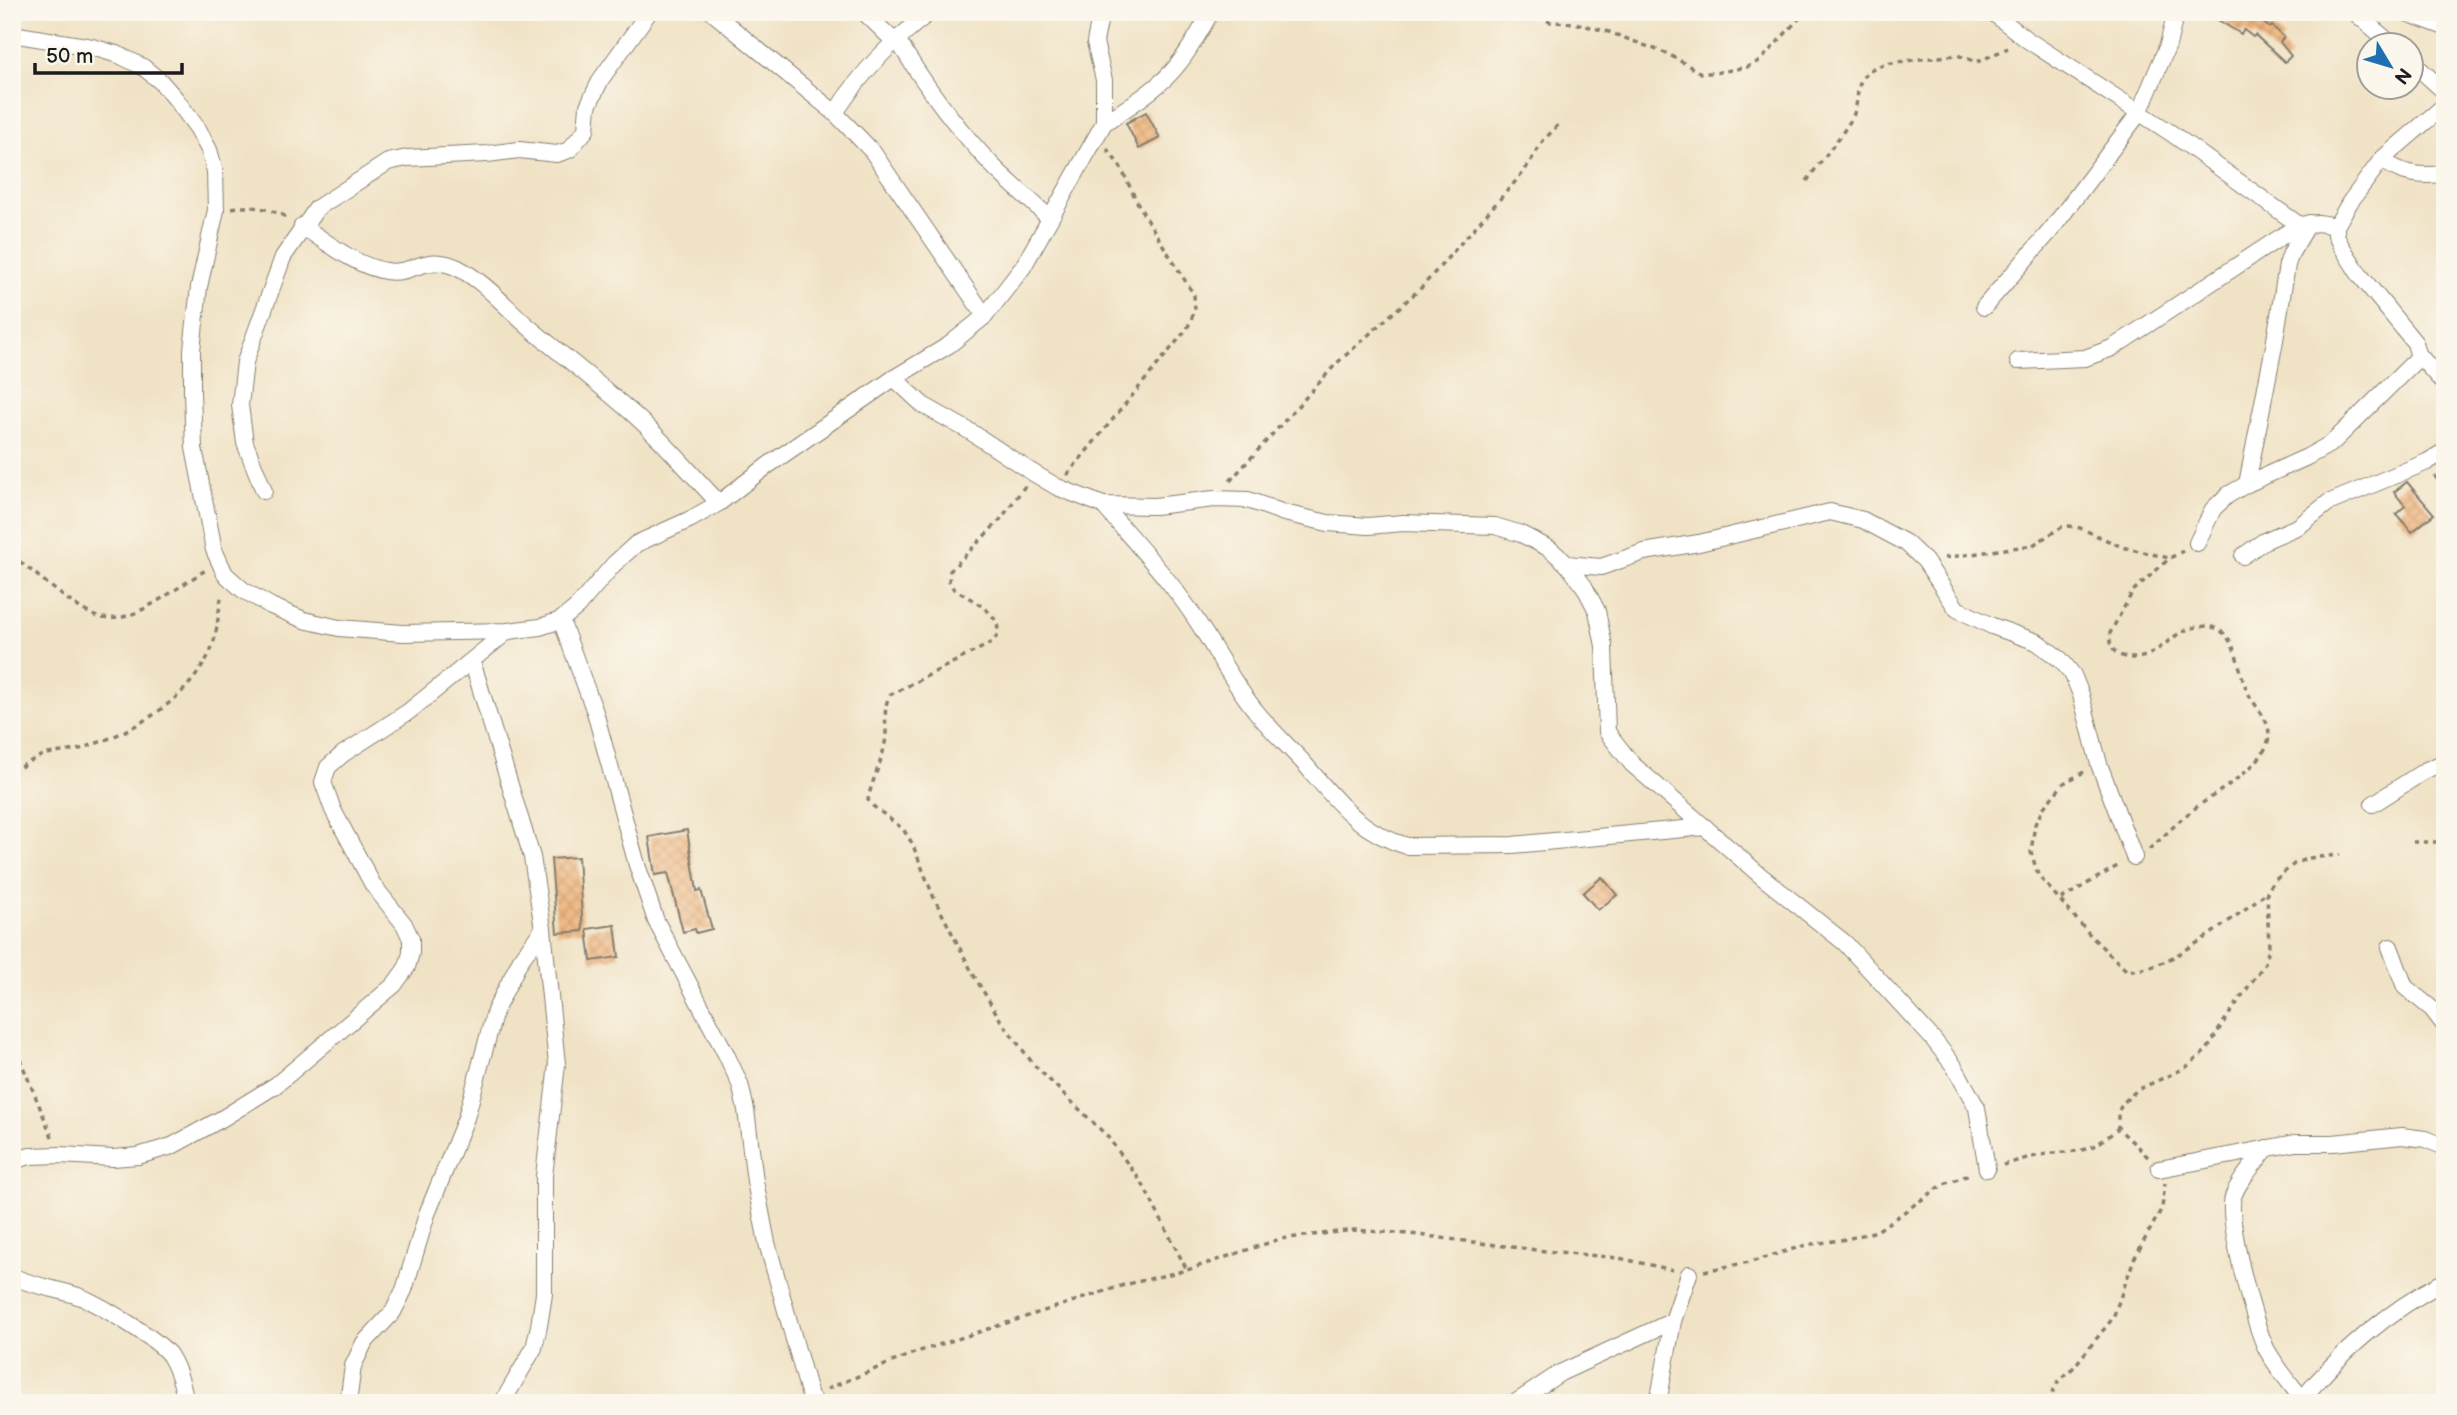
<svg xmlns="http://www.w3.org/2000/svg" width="2457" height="1415" viewBox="0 0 2457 1415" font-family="'Balsamiq Sans',sans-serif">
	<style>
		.building { fill: url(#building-cross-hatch) }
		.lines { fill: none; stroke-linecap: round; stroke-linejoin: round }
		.street-casing { stroke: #867f70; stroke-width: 18 }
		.path { stroke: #867f70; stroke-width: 3.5; stroke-dasharray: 5 5; stroke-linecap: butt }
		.street { stroke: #fff; stroke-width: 16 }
	</style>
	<defs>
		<pattern id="building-cross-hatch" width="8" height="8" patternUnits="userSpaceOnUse" patternTransform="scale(1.75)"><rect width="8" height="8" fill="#efb57e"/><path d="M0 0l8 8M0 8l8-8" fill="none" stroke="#cc9b6c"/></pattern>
	</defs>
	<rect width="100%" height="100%" fill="#fbf7ec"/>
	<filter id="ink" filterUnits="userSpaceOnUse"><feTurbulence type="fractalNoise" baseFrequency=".0143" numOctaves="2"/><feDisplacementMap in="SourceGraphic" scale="14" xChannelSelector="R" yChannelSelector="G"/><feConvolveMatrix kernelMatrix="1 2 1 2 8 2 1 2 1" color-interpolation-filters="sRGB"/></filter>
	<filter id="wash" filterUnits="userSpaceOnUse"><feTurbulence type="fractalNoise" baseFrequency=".00686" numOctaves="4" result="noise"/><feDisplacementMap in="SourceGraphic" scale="28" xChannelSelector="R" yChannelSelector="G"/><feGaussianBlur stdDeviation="1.57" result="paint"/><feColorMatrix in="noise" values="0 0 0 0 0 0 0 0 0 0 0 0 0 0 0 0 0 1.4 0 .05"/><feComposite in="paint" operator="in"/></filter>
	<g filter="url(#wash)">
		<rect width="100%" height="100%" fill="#f0e2c5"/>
		<g id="blocks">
			<g class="building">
				<polygon points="2205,12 2255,12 2253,15 2270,28 2272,26 2284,37 2280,42 2291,56 2285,62 2255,35 2253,37 2244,30 2241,34"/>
				<polygon points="1146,112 1160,138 1139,149 1126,123"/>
				<polygon points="2407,482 2434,514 2412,532 2396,514 2405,506 2394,492"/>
				<polygon points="687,830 697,891 701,890 712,929 696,933 695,929 683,932 668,873 655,875 649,837"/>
				<polygon points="578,857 583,931 557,933 551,859"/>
				<polygon points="1602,877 1617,895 1598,910 1583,893"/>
				<polygon points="615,925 619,957 591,961 587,929"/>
			</g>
		</g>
	</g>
	<g filter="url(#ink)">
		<use href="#blocks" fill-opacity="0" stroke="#867f70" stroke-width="2"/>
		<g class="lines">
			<defs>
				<g id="street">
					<polyline points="712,12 835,113 872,151 985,316"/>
					<polyline points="864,12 894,41"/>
					<polyline points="1992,12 2026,39 2171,133 2299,225"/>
					<polyline points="2354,12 2394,46"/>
					<polyline points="2404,12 2445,27"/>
					<polyline points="12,34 92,47 119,55 143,67 160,81 175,98 198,129 209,150 215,171 216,210 199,287 192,350 192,392 194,448 214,550 225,574 243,590 271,606 304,620 339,628 403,633 508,631 540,627 561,620 577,607 614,564 636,544 691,519 719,503 767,466 894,378 949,345 985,316 1023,267 1104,123 1104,80 1095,42 1101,12"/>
					<path d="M897 39C923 83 955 126 991 164 1009 183 1031 200 1050 219"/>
					<polyline points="2412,62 2445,92"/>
					<path d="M835 113C864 69 888 45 930 12"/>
					<path d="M1104 123C1122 111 1142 99 1159 84 1182 65 1196 38 1211 12"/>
					<path d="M2382 159C2399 174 2423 178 2445 173"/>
					<path d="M302 226C327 242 355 266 386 271 414 276 424 252 458 268 487 283 507 309 531 329 568 360 606 389 642 422 669 447 693 476 719 503"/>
					<polyline points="1984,307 2051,230 2139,113 2168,45 2176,12"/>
					<polyline points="2418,354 2445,385"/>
					<polyline points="2018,361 2085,358 2112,348 2299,225 2318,223 2336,226"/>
					<polyline points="894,378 923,405 971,432 1030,471 1057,487 1103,505 1155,506 1214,499 1248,500 1284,513 1328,523 1368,526 1403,523 1495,526 1521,534 1550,549 1567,564 1601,567 1644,552 1699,543 1830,512 1863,520 1906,543 1925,561 1957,609 1992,626 2037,642 2061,660 2073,675 2081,695 2099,764 2134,857"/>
					<polyline points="2247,484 2274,346 2287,265 2291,253 2309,223"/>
					<polyline points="264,491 245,443 240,405 245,362 283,257 317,208 388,162 407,158 487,154 519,150 557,154 569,150 586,130 588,106 601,79 649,12"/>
					<path d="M1103 505C1135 543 1170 579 1197 621 1216 650 1232 682 1255 710 1269 728 1286 744 1302 761 1334 797 1357 832 1407 846L1512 845 1705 827"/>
					<polyline points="2197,543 2213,509 2228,495 2247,484 2307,457 2332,443 2417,359 2418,354 2415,343 2359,274 2340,244 2336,235 2336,226 2350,202 2382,159 2445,105"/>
					<polyline points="2243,556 2264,541 2299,526 2328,503 2427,462 2445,451"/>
					<polyline points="1567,564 1584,586 1597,611 1604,646 1607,732 1632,764 1761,876 1845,943 1933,1039 1954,1066 1977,1108 1987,1169"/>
					<polyline points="561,620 595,712 637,865 656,921 726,1054 740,1084 746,1110 755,1181 767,1243 810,1396 816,1403"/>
					<polyline points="472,661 532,857 543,929 557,1064 544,1176 544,1294 539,1326 534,1348 502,1403"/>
					<polyline points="2373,804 2426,770 2445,762"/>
					<polyline points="2390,947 2405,987 2432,1009 2445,1026"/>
					<path d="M2267 1148C2256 1163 2239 1179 2233 1197 2226 1220 2255 1328 2267 1350 2277 1368 2290 1383 2302 1399"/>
					<polyline points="12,1161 30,1156 60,1155 113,1158 138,1156 172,1146 223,1118 276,1085 394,985 407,967 411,953 411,939 404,924 373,885 333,810 323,782 328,767 343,754 408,712 508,631"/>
					<polyline points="2159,1169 2295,1143 2333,1143 2402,1136 2425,1139 2445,1147"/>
					<path d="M12 1276C32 1286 54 1288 75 1295 93 1300 161 1341 170 1356 179 1370 183 1387 186 1403"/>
					<polyline points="348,1403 353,1366 364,1343 393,1312 404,1290 427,1214 466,1118 495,1011 520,961 543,929"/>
					<polyline points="1515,1403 1560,1373 1673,1321"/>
					<polyline points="1658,1403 1673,1321 1689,1274"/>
					<path d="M2299 1403C2339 1353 2388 1311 2445 1281"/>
				</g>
			</defs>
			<use href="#street" class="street-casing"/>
			<g class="path">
				<polyline points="1529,12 1550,22 1575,23 1609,32 1668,54 1701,73 1715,73 1747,67 1761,60 1805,12"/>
				<path d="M1807 181C1821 160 1839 140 1852 118 1861 102 1852 81 1872 69 1885 61 1929 59 1947 56L1957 55 1977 62 2008 48"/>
				<path d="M232 208C252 205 269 208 288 218"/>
				<polyline points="1067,475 1187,329 1195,310 1194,295 1140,208 1120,166 1107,149"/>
				<polyline points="2435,476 2445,490"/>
				<polyline points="1230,481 1337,363 1421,288 1523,173 1543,141 1558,125"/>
				<path d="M1025 486 1000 520 950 571 949 581 953 588C970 600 1012 617 993 642L890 695C883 707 886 720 886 734 885 757 872 778 868 800L873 806 903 829 912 843 934 898 973 974 1001 1021 1034 1065 1107 1136 1142 1183 1187 1270"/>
				<path d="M12 556C35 572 71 606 95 616 105 620 116 619 127 616 152 608 182 584 206 570"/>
				<polyline points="1944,558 2033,545 2062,527 2069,526 2080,528 2122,547 2169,558"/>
				<path d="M12 772C21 767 31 760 41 756 54 751 69 753 83 748 133 732 192 699 212 647 218 631 218 611 222 594"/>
				<path d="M2084 772 2064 783 2044 807 2035 824 2031 852 2038 875 2092 937 2126 970C2132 970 2138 970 2143 969 2177 962 2238 915 2267 892"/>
				<polyline points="2413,842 2445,842"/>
				<path d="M2149 849C2164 837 2175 824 2189 813 2199 805 2210 798 2220 791 2237 779 2267 759 2269 736 2270 718 2252 705 2246 688 2235 659 2235 615 2189 629 2165 637 2152 666 2122 656 2112 652 2110 645 2109 635L2133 591 2170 558 2183 551"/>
				<polyline points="2061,899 2121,864"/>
				<polyline points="12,1040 53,1139"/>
				<polyline points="2148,1157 2118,1128 2118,1112 2123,1103 2137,1090 2185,1068 2207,1050 2223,1023 2265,963 2269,949 2267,892 2274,881 2294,864 2308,858 2340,855"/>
				<path d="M2003 1165C2014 1162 2025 1158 2036 1156 2076 1147 2083 1160 2118 1128"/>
				<polyline points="1704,1271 1754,1261 1806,1245 1847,1239 1877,1231 1944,1184 1972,1174"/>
				<polyline points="827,1389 914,1353 1124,1285 1187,1270 1280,1239 1354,1230 1410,1234 1536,1250 1619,1258 1673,1270"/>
				<polyline points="2049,1403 2051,1395 2058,1382 2073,1368 2113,1318 2134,1259 2162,1208 2165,1183"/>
			</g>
			<use href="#street" class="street"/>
		</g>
	</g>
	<rect width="2457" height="1415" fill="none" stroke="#fbf7ec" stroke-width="42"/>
	<g transform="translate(2390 66) rotate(128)"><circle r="33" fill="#fbf7ec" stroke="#a29f99" stroke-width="2"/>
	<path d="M0-5L12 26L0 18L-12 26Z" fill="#1f6fb2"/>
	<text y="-10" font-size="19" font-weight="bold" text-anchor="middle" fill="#1c1c1c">N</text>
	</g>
	<path d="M35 63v10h147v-10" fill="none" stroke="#1c1c1c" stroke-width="3.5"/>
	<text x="46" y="63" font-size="21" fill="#1c1c1c" stroke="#fbf7ec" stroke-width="5" paint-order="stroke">50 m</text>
</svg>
